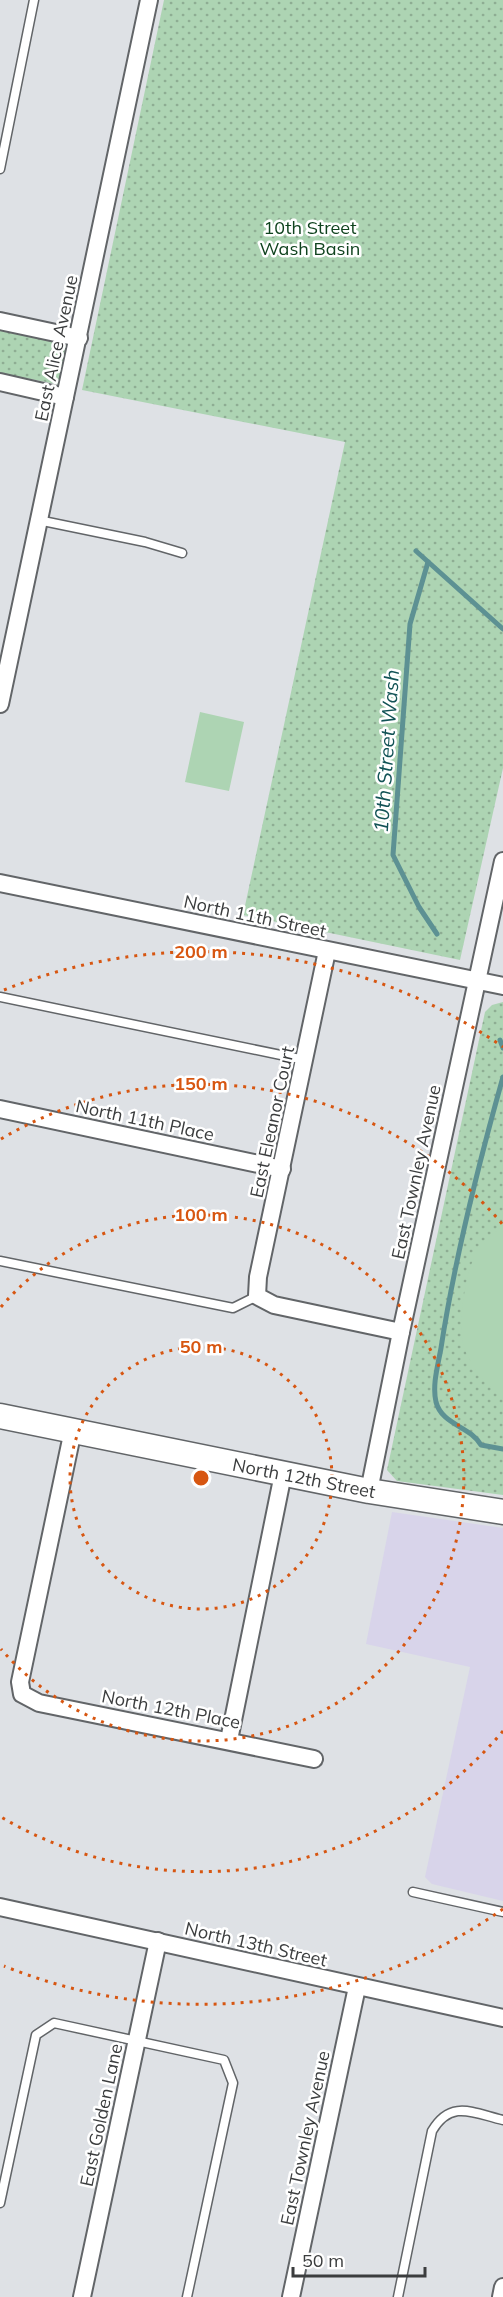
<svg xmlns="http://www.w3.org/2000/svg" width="503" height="2297" viewBox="0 0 503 2297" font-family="Mulish,sans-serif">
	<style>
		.commercial { fill: #d8d4ea }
		.grass { fill: url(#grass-dots) }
		.pitch { fill: #add4b3 }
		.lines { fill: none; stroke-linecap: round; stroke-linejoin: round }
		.stream { stroke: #5d9193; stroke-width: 5 }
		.lane-casing { stroke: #626568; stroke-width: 11 }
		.street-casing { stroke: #626568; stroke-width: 20 }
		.secondary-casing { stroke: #626568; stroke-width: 27 }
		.lane { stroke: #fff; stroke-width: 8 }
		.street { stroke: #fff; stroke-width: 16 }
		.secondary { stroke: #fff; stroke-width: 24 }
		.ring { fill: none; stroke: #d75611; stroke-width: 3; stroke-dasharray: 3 6 }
		.labels { text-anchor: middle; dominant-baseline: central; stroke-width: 5; stroke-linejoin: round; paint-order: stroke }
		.park-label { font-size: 18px; fill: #0f431e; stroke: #fff }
		.street-label { font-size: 18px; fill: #3b3d3e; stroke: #fff }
		.water-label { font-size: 20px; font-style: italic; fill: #125356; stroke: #fff }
		.centre { fill: #d75611; stroke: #fff; stroke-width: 3 }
		.ring-label { font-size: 18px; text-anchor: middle; font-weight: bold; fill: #d75611; stroke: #fff; stroke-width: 5; stroke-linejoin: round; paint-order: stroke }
	</style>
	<defs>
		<pattern id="grass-dots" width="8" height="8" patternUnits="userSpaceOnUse" patternTransform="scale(1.5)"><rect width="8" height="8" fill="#add4b3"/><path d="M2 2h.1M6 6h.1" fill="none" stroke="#8ead93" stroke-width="1.8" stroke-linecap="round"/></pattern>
	</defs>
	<rect width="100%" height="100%" fill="#dee1e5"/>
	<polygon class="commercial" points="392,1512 503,1528 503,1901 432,1884 425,1877 470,1667 366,1644"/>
	<g class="grass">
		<polygon points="164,0 503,0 503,768 460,960 243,915 345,442 82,390"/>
		<polygon points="0,330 69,344 61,385 0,373"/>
		<polygon points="503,1002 503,1495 397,1481 387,1470 485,1012 492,1005"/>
	</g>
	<g class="pitch">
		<polygon points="200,712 244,722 229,791 185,782"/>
		<path d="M503 1226V1396C485 1384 471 1368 464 1347 457 1328 465 1274 475 1256 481 1246 494 1232 503 1226Z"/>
	</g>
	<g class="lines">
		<g class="stream">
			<polyline points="416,551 503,629"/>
			<polyline points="428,562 410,624 393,855 419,907 437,934"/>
			<polyline points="500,1040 503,1048"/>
			<path d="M503 1077C478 1166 455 1257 441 1348 438 1365 432 1385 436 1402 442 1425 470 1426 481 1445L503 1449"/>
		</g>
		<defs>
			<g id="lane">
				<polyline points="0,169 34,0"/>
				<polyline points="38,520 145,542 182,553"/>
				<polyline points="0,997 305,1060"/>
				<polyline points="0,1261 233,1308 257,1296"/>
				<polyline points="413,1892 503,1912"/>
				<polyline points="0,2203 36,2035 54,2023 224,2060 233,2083 187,2297"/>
				<path d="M398 2297 432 2131C451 2099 473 2113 503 2120"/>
			</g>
			<g id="street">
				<polyline points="0,321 79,338"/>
				<polyline points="0,382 65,397"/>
				<polyline points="0,704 149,0"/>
				<polyline points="0,883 503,986"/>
				<polyline points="327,951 258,1277 257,1296 274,1305 401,1332"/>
				<polyline points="0,1109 282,1169"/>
				<polyline points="73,1430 20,1682 22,1694 39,1703 314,1759"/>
				<polyline points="369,1491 401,1332 503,861"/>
				<polyline points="229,1740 283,1474"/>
				<polyline points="0,1907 503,2018"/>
				<polyline points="82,2297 158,1941"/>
				<polyline points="291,2297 357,1987"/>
				<polyline points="501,2297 503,2287"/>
			</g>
			<polyline id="secondary" points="0,1416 369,1491 503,1512"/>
		</defs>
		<use href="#lane" class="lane-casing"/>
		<use href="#street" class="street-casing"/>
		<use href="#secondary" class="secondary-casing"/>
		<use href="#lane" class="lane"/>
		<use href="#street" class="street"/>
		<use href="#secondary" class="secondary"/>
	</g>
	<g class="ring">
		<circle cx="201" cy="1478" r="131"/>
		<path d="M1 1307A263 263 0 1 1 1 1649"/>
		<path d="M503 1731A394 394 0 0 1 1 1817M1 1139A394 394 0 0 1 503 1225"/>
		<path d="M503 1909A526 526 0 0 1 4 1966M4 990A526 526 0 0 1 503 1047"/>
	</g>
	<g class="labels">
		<g class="park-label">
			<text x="310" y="227">10th Street<tspan x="310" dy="21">Wash Basin</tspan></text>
		</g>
		<g class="street-label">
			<text transform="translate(56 348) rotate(-78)">East Alice Avenue</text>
			<text transform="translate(255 916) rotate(12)">North 11th Street</text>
			<text transform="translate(145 1120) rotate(12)">North 11th Place</text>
			<text transform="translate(272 1122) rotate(-78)">East Eleanor Court</text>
			<text transform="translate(416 1172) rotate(-78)">East Townley Avenue</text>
			<text transform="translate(304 1478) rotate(11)">North 12th Street</text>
			<text transform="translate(171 1709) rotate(11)">North 12th Place</text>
			<text transform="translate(256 1944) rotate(13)">North 13th Street</text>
			<text transform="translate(101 2115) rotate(-78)">East Golden Lane</text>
			<text transform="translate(305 2138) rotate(-78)">East Townley Avenue</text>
		</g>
		<g class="water-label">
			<text transform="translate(386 751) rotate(-86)">10th Street Wash</text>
		</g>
	</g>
	<circle cx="201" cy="1478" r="9" class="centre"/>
	<g class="ring-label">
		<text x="201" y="958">200 m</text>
		<text x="201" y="1090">150 m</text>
		<text x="201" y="1221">100 m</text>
		<text x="201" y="1353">50 m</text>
	</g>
	<path d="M293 2267v9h132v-9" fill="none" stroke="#3b3d3e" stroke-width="3"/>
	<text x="302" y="2267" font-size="18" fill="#3b3d3e" stroke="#ffffff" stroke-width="4.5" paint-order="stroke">50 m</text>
</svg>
